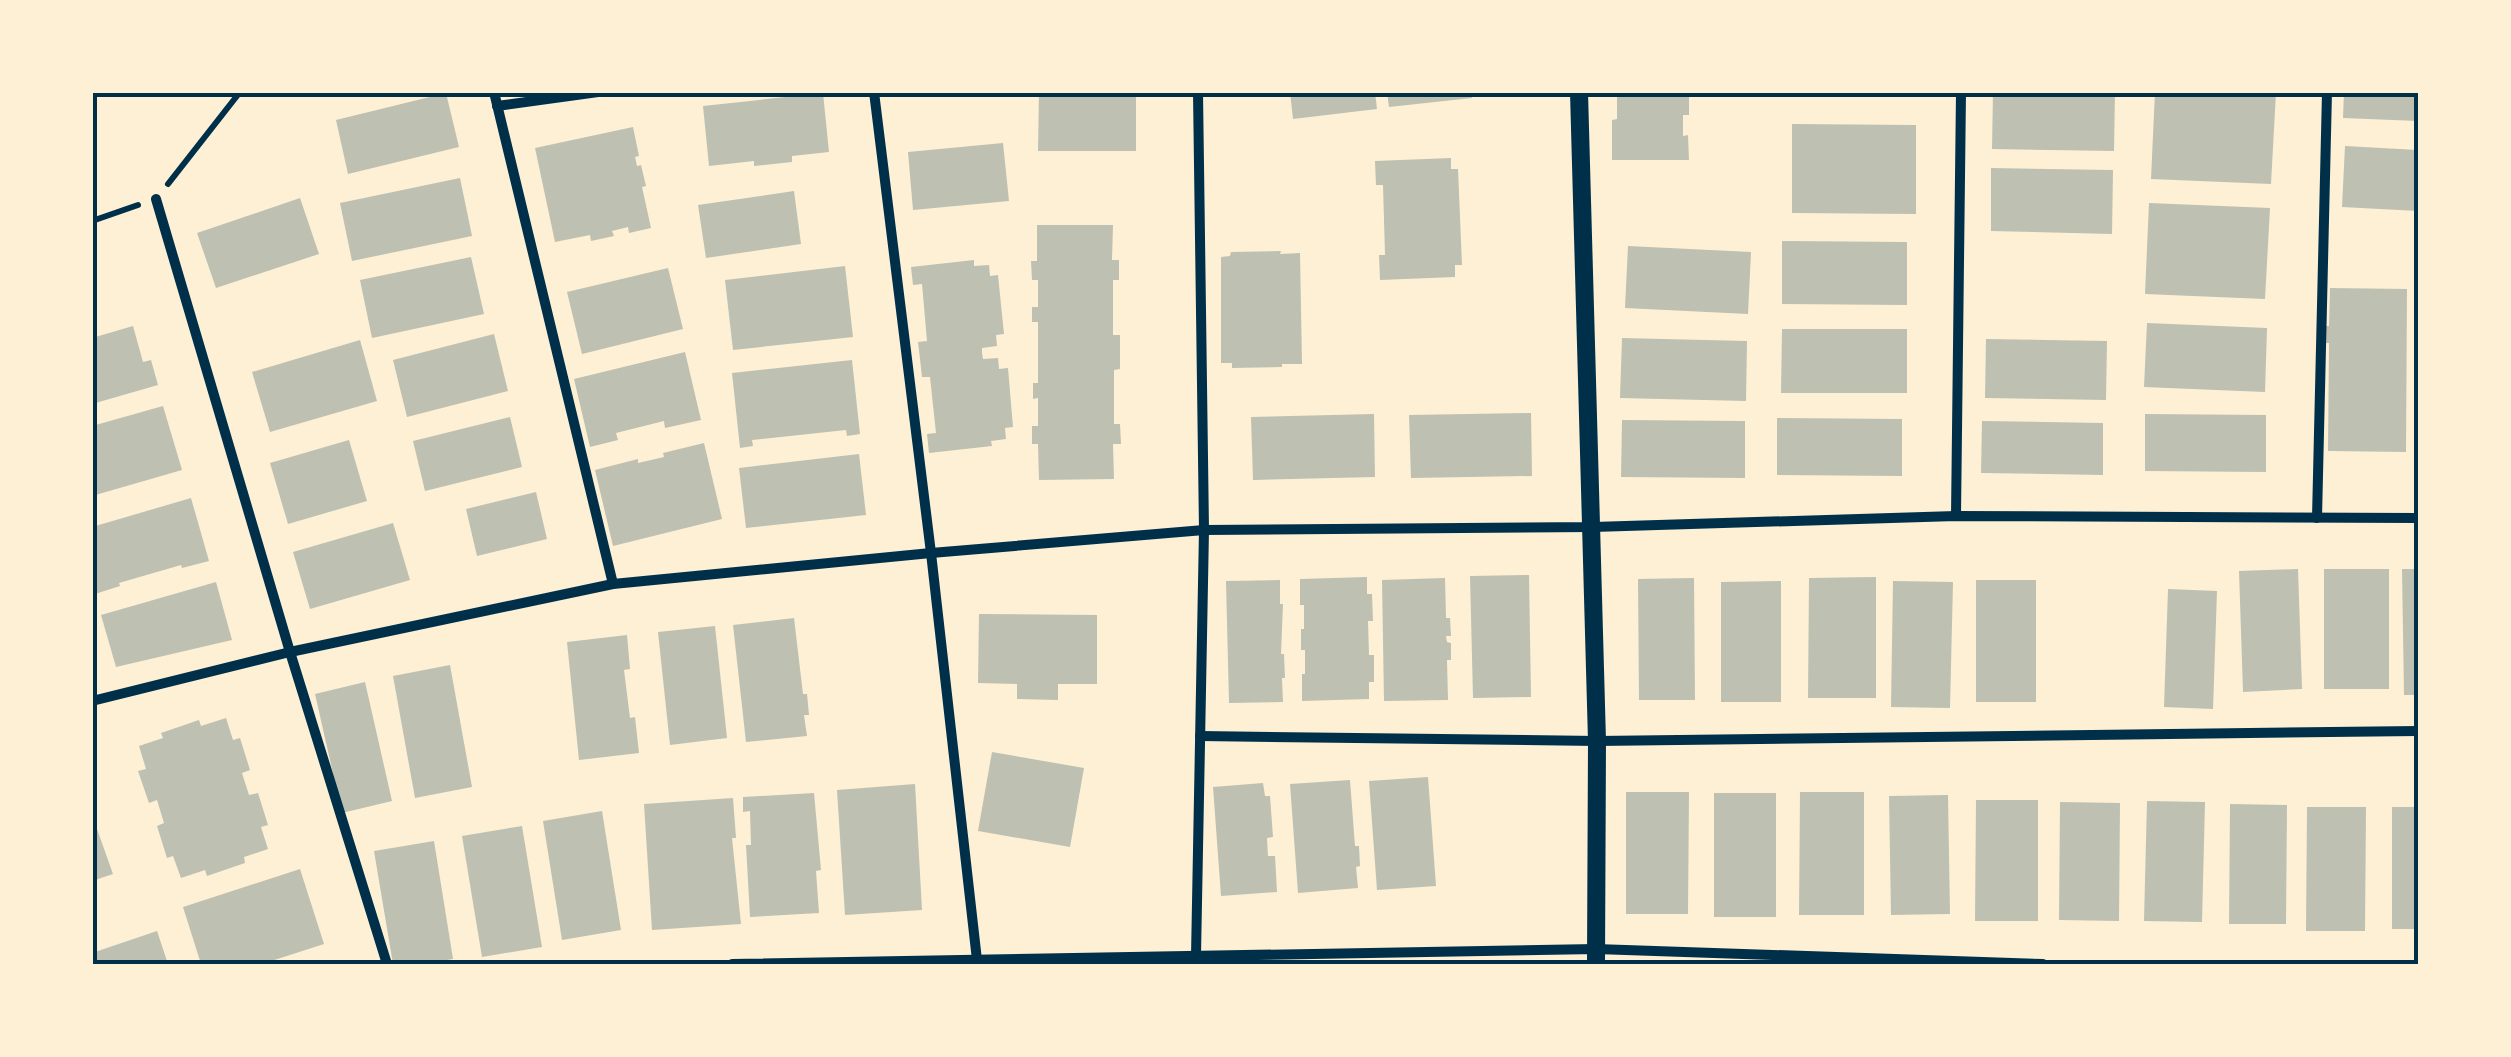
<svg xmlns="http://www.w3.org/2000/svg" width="2511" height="1057" viewBox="0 0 2511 1057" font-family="'PT Sans',sans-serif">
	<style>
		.building { fill: #bec0b2 }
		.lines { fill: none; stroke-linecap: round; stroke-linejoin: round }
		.path { stroke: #003049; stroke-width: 6 }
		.minor { stroke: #003049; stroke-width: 10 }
		.tertiary { stroke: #003049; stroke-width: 18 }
		.neatline { fill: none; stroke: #003049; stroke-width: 4 }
	</style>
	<rect width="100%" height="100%" fill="#fdf0d5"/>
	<g class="building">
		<polygon points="1039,92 1136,92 1136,151 1038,151"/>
		<polygon points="1290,92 1375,92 1377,109 1293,119"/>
		<polygon points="1387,92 1472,92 1472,98 1389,107"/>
		<polygon points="1617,92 1689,92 1689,115 1683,115 1683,136 1688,135 1689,160 1612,160 1612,120 1617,119"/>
		<polygon points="1993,92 2115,92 2114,151 1992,149"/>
		<polygon points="2155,92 2276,92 2271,184 2151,179"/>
		<polygon points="2344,92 2418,92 2418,121 2343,118"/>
		<polygon points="446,93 459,147 348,174 336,120"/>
		<polygon points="823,93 829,152 792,156 792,162 754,166 754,161 709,166 703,106"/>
		<polygon points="1792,124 1916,125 1916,214 1792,213"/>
		<polygon points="633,127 639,156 635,157 637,166 641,165 646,186 642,187 651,228 629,233 628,227 612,231 614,236 591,241 590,235 555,242 535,148"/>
		<polygon points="1003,143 1009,201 913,210 908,152"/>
		<polygon points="2345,146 2418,150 2418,211 2342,207"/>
		<polygon points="1451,158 1451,169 1458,169 1462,265 1455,265 1455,277 1380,280 1379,255 1385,255 1383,185 1376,185 1375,161"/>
		<polygon points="1991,168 2113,170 2112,234 1991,231"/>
		<polygon points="460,178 472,236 352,261 340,203"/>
		<polygon points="794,191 801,244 706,258 698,205"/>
		<polygon points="300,198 319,254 216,288 197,233"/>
		<polygon points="2149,203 2270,208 2265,299 2145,294"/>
		<polygon points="1037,225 1113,225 1112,260 1119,260 1119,280 1113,280 1113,335 1120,335 1120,369 1114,370 1114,424 1120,424 1121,444 1113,444 1114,479 1039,480 1038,444 1032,444 1032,426 1038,426 1038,398 1033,399 1033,383 1038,383 1038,322 1032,322 1032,307 1038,307 1038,280 1032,280 1031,261 1037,261"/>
		<polygon points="1782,241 1907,242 1907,305 1782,304"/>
		<polygon points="1628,246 1751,252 1748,314 1625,308"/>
		<polygon points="1281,251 1280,254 1300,253 1302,364 1282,364 1282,367 1232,368 1232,363 1221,363 1221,257 1230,256 1231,252"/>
		<polygon points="471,257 484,314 372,338 360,280"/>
		<polygon points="974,260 974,266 989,265 990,276 998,275 1004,334 996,335 997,346 982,348 982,353 983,359 998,358 999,369 1008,368 1013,427 1005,428 1006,439 991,441 992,446 929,453 927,434 936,433 930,377 922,377 920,359 918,342 927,341 922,284 913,285 911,267"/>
		<polygon points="845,266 853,337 733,350 725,280"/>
		<polygon points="668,268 683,329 582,354 567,292"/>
		<polygon points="2330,288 2407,289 2406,452 2328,451 2329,343 2324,343 2324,326 2329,326"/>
		<polygon points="2147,323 2267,328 2265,392 2144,387"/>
		<polygon points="133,326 143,362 151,360 158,385 92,404 92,338"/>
		<polygon points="1782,329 1907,329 1907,393 1781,393"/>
		<polygon points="494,334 508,391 407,417 393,360"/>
		<polygon points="1622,338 1747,341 1746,401 1620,398"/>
		<polygon points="1986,339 2107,341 2106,400 1985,398"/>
		<polygon points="360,340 377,401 270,432 252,372"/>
		<polygon points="685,352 701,420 665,428 664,421 616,433 618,440 590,447 574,379"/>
		<polygon points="852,360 860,434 847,436 846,430 752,440 753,446 740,448 732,373"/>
		<polygon points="163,406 182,470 92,496 92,426"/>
		<polygon points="1531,413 1532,476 1411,478 1409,415"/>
		<polygon points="1374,414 1375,477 1253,480 1251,417"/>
		<polygon points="2145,414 2266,415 2266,472 2145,471"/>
		<polygon points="510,417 522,467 425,491 413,441"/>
		<polygon points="1777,418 1902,419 1902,476 1777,475"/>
		<polygon points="1622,420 1745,421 1745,478 1621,477"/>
		<polygon points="1982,421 2103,423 2103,475 1981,473"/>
		<polygon points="349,440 367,501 288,524 270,463"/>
		<polygon points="704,443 722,519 613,546 595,470 638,459 638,463 664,457 663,453"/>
		<polygon points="859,454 866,515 746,528 739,468"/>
		<polygon points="536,492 547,539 477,556 466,509"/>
		<polygon points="191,498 209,561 182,568 181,565 119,583 120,586 95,594 92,585 92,527"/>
		<polygon points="393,523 410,580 310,609 293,552"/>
		<polygon points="2298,569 2302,689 2243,692 2239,571"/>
		<rect x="2324" y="569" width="65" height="120"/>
		<polygon points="2402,569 2418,569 2418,695 2404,695"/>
		<polygon points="1529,575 1531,697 1473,698 1470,576"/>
		<polygon points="1367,577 1367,594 1372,594 1373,621 1368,621 1369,655 1374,655 1374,682 1369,682 1369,699 1302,701 1302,674 1305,674 1305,650 1301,650 1301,629 1304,629 1304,605 1300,605 1300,579"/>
		<polygon points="1876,577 1876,698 1808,698 1809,578"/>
		<polygon points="1445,578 1446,618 1450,618 1451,636 1446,636 1447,642 1451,643 1451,660 1447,660 1448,700 1384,701 1382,580"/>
		<polygon points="1694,578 1695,700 1639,700 1638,579"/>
		<polygon points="1280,580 1280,604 1283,604 1281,654 1284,654 1285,678 1282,678 1283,702 1229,703 1226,581"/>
		<rect x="1976" y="580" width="60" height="122"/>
		<polygon points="1781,581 1781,702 1721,702 1721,582"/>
		<polygon points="1893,581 1953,582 1950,708 1891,707"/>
		<polygon points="216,582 232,640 116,667 101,615"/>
		<polygon points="2168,589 2217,591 2213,709 2164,707"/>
		<polygon points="979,614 1097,615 1097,684 1058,684 1058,700 1017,699 1017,684 978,683"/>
		<polygon points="794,618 803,694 807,694 809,715 804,715 807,736 746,742 733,625"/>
		<polygon points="715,626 727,738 670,745 658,632"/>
		<polygon points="627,635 630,669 624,670 630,718 635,717 639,753 579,760 567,642"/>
		<polygon points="450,665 472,787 415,798 393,676"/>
		<polygon points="365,682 392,801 342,813 315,694"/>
		<polygon points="226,718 233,740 240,738 250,770 242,773 249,795 258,793 268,825 261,827 268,849 244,857 245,863 207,876 205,870 181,878 173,856 167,858 157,826 164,823 157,800 149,803 138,771 146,769 139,746 163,738 161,733 199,720 201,726"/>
		<polygon points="992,752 1084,768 1070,847 978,831"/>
		<polygon points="1428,777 1436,886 1377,890 1369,781"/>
		<polygon points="1350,780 1355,846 1359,846 1360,866 1356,867 1358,888 1298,893 1290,784"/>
		<polygon points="1263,783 1265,796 1270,796 1273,837 1267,838 1268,856 1275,856 1277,892 1221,896 1213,787"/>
		<polygon points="915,784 922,910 845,915 837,790"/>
		<polygon points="1626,792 1689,792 1688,914 1626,914"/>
		<polygon points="1800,792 1864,792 1864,915 1799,915"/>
		<polygon points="814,793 821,870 816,871 819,913 750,917 746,845 751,845 750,811 743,812 743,797"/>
		<rect x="1714" y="793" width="62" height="124"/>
		<polygon points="1948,795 1950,914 1891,915 1889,796"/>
		<polygon points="733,798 736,838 732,838 741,924 652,930 644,804"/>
		<polygon points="1976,800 2038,800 2038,921 1975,921"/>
		<polygon points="2147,801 2205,802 2202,922 2144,921"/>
		<polygon points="2060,802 2120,803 2119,921 2059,920"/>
		<polygon points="2230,804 2287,805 2286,924 2229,924"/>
		<polygon points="2307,807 2366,807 2365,931 2306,931"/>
		<rect x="2392" y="807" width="26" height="122"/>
		<polygon points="602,811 621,930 562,940 543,821"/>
		<polygon points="92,815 113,874 92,881"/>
		<polygon points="522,826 542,947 482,957 462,836"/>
		<polygon points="434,841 453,959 423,964 393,964 374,851"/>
		<polygon points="300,869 324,944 262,964 201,964 183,907"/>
		<polygon points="157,931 168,964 92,964 92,953"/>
	</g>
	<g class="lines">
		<g class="path">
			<polyline points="168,184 240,92"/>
			<polyline points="92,221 138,205"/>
		</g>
		<g class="minor">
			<polyline points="494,92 613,584"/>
			<polyline points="874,92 931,553 977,960"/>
			<polyline points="497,106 598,92"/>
			<polyline points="156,199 290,652 387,964"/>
			<polyline points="1956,516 1961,92"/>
			<polyline points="2317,518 2327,92"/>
			<polyline points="92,701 290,652 613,584 931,553 1204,530 1593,527 1956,516 2418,518"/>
			<polyline points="1200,736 1597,741 2418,731"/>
			<polyline points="1196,956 1204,530 1198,92"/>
			<polyline points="732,964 1596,949 2043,964"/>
		</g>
		<polyline class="tertiary" points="1579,92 1597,741 1596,964"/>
	</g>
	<rect width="2511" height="1057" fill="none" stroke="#fdf0d5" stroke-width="190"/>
	<rect x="95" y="95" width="2321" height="867" class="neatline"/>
</svg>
